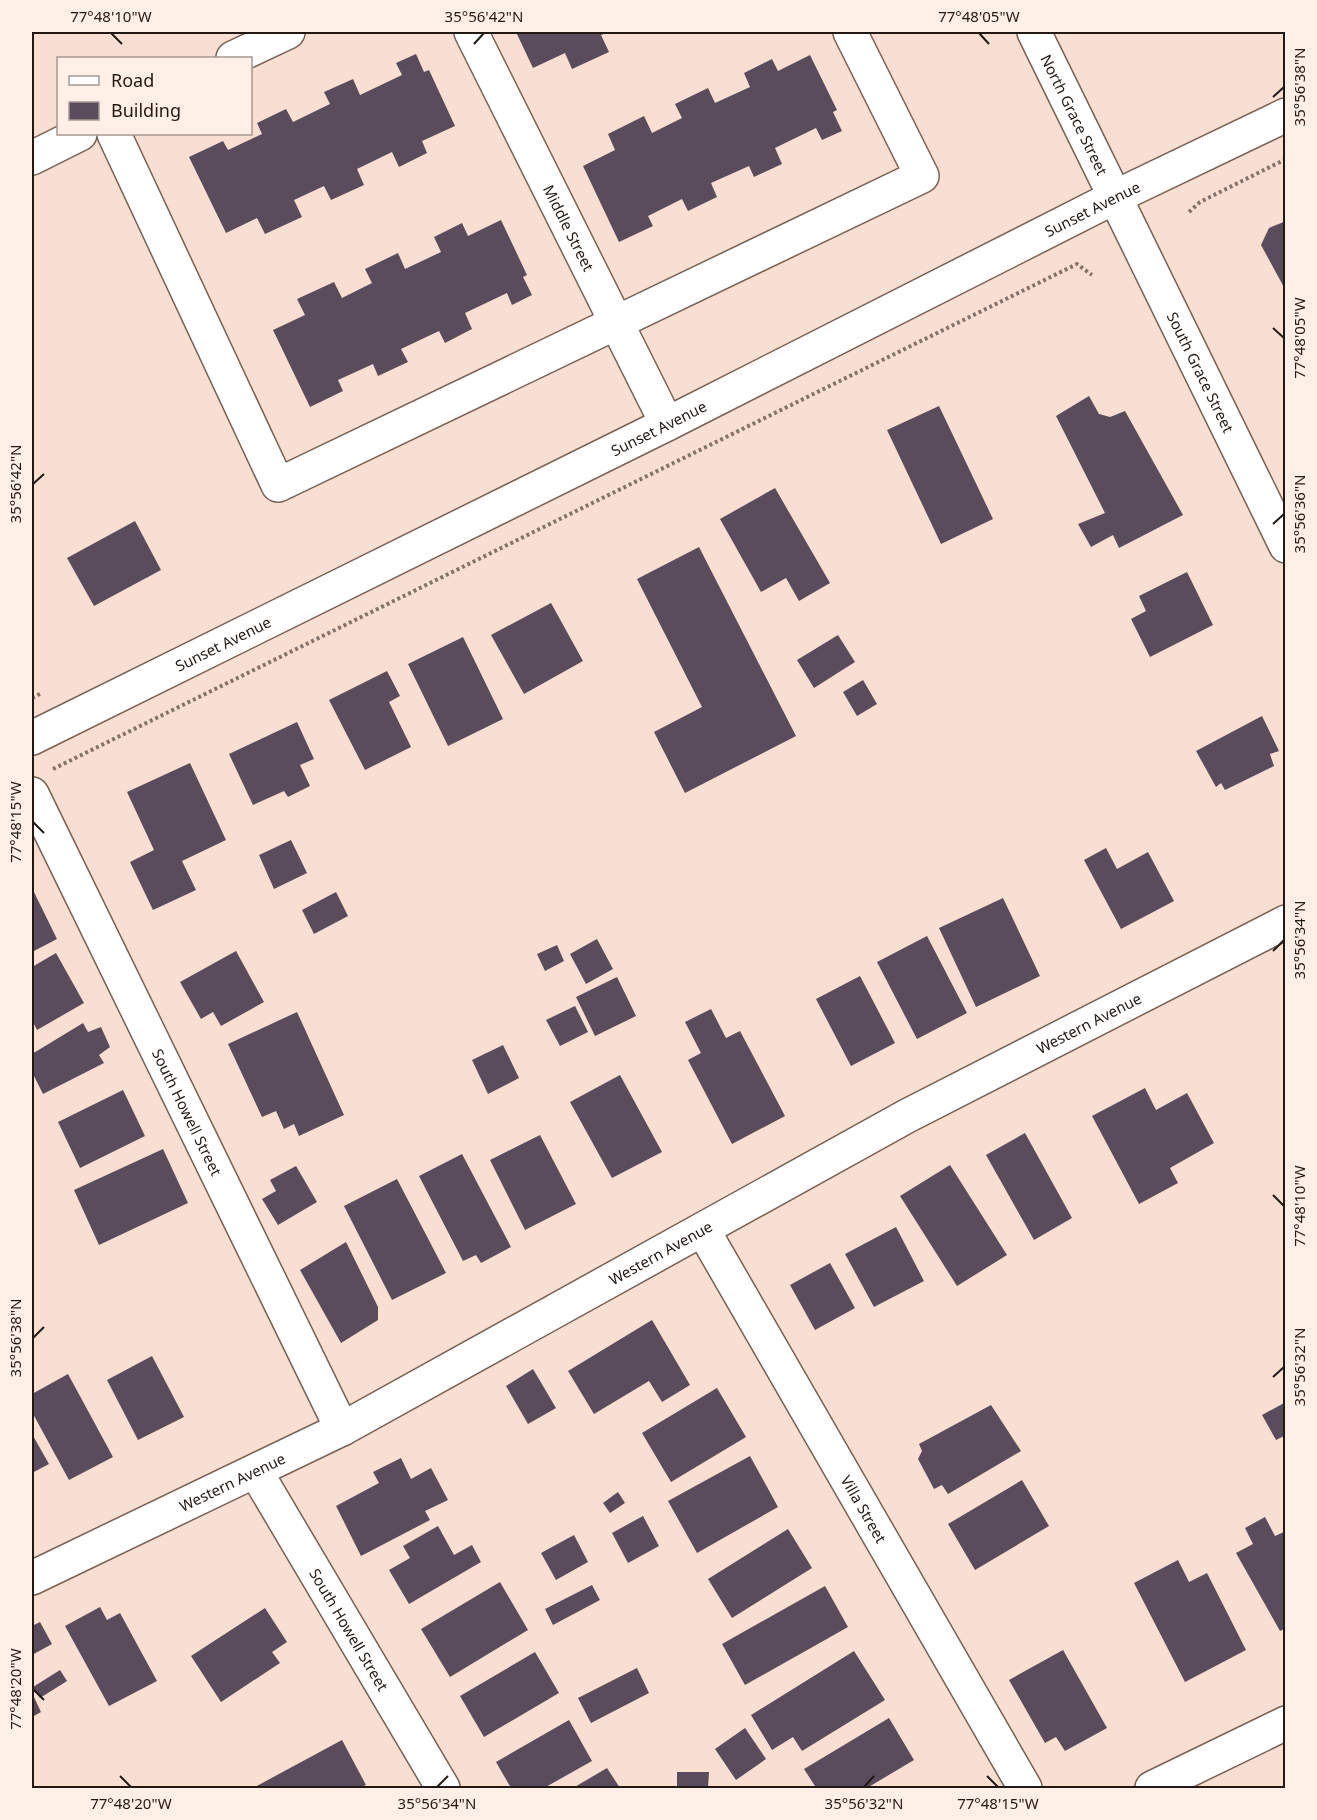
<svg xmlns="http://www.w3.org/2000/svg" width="1317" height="1820" viewBox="0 0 1317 1820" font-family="'Noto Sans',sans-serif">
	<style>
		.building { fill: #5a4b5d }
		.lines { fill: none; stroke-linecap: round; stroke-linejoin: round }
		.minor-casing { stroke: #766054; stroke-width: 36 }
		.major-casing { stroke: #766054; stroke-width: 36 }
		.path { stroke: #84736a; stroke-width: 4; stroke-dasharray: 3 3; stroke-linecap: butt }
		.minor { stroke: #fff; stroke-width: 33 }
		.major { stroke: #fff; stroke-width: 33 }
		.ticks { fill: none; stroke: #221914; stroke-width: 2 }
		.labels { text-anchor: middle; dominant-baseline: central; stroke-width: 6; stroke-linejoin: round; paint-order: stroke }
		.street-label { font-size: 15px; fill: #221914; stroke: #ffefe7 }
		.neatline { fill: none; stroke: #221914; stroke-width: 2 }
		.ticks-label { font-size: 15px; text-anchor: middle; fill: #221914 }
	</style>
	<rect width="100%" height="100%" fill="#f9dfd2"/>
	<g class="building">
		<polygon points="516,32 609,32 601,35 609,52 572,69 565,53 533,68"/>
		<polygon points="416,54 424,72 429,70 455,126 422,141 427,153 399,167 392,152 357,169 364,185 331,200 324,186 294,200 302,217 265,234 257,218 226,233 189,157 223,141 228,150 262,134 257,123 286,109 293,122 330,104 324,92 353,79 360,95 402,75 396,63"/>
		<polygon points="810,55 837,110 833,112 842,131 822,140 816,128 775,148 782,164 754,177 749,166 711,183 717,197 688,211 682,199 648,216 653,226 619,242 583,166 615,150 608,134 644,116 652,133 682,118 675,104 708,88 715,103 750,87 744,73 772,59 778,71"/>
		<polygon points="501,220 527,275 523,277 532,295 512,305 507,293 465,313 472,329 445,343 439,331 401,349 408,362 378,376 373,364 338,380 343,391 310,407 273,330 305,315 297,299 334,282 342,298 372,283 365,269 398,253 405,269 441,252 434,237 462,223 468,236"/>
		<polygon points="1286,221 1286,291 1261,245 1269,228"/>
		<polygon points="1089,396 1099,414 1110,417 1125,411 1183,515 1119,548 1113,535 1091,547 1078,524 1105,513 1056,416"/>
		<polygon points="939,406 993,519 941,544 887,430"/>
		<polygon points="775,488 830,583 799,601 786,578 761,592 720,519"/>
		<polygon points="135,521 161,570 94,606 67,558"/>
		<polygon points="699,547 796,736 685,793 654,732 702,707 637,579"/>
		<polygon points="1187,572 1213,625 1150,657 1131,619 1146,611 1139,596"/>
		<polygon points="551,603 583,661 524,694 491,635"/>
		<polygon points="838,635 855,662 814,688 797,660"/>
		<polygon points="463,637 503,719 448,746 408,664"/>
		<polygon points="387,671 400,696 389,702 411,747 365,770 329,700"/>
		<polygon points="863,680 877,704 857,716 843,692"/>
		<polygon points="1262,716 1279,751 1270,754 1274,766 1225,790 1221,783 1216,787 1196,751"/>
		<polygon points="297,722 314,759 300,765 310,786 288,797 284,791 253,805 229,754"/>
		<polygon points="190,763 226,840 182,861 196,890 153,910 130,862 154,850 127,792"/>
		<polygon points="291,840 307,873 274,889 259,855"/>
		<polygon points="1106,848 1117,869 1148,852 1174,901 1121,929 1084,860"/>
		<polygon points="32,888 57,939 32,952"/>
		<polygon points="336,892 348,916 314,934 302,910"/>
		<polygon points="1003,898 1040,976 976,1007 939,928"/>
		<polygon points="927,936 967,1013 917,1039 877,962"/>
		<polygon points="597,939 613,969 586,984 570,954"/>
		<polygon points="557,945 564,961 545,971 537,954"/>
		<polygon points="236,951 264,1002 221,1026 213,1012 201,1019 180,982"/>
		<polygon points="56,953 84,1003 37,1030 32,1020 32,967"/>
		<polygon points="860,976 895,1043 851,1066 816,999"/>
		<polygon points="617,977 636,1016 595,1036 576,997"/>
		<polygon points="575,1006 588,1032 560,1046 546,1020"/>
		<polygon points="711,1009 726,1038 740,1031 785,1116 732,1144 688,1060 701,1053 685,1022"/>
		<polygon points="297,1012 344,1115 299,1136 294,1124 284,1129 276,1111 262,1117 228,1044"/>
		<polygon points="83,1023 88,1032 101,1027 110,1047 99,1055 104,1063 43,1094 32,1072 32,1054"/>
		<polygon points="503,1045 519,1078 488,1094 472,1060"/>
		<polygon points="620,1075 662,1152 612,1178 570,1102"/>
		<polygon points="1145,1088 1156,1110 1187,1093 1214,1143 1170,1168 1178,1183 1139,1204 1092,1116"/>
		<polygon points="123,1090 145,1136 80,1168 58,1122"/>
		<polygon points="1025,1133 1072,1218 1034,1240 986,1155"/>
		<polygon points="540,1135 576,1204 525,1230 490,1160"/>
		<polygon points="163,1149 188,1203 99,1245 74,1190"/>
		<polygon points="462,1154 511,1247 481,1263 476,1255 463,1261 419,1176"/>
		<polygon points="950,1165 1007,1255 957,1286 900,1196"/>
		<polygon points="296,1166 317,1202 278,1225 262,1199 276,1191 270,1180"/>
		<polygon points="397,1179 446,1273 392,1300 344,1206"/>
		<polygon points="896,1227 924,1281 874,1307 845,1254"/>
		<polygon points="346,1242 378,1307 378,1320 341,1343 300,1270"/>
		<polygon points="830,1263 855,1308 815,1330 790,1285"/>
		<polygon points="652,1320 690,1385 662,1402 649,1381 594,1414 568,1371"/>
		<polygon points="152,1356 184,1417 138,1440 107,1380"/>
		<polygon points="533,1369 556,1408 528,1424 506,1386"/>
		<polygon points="68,1374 113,1457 69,1480 32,1412 32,1394"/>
		<polygon points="717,1388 746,1437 671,1482 642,1433"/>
		<polygon points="1286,1402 1286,1435 1276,1440 1262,1415"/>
		<polygon points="991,1405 1021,1451 948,1494 942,1485 934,1489 918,1459 922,1451 919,1444"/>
		<polygon points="32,1434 49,1464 32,1473"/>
		<polygon points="750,1456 778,1507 697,1553 668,1501"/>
		<polygon points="401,1458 411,1479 431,1468 448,1500 425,1511 430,1520 361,1556 336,1506 379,1483 373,1472"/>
		<polygon points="1022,1480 1049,1526 975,1570 948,1524"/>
		<polygon points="618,1492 625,1503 610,1513 603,1503"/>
		<polygon points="643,1516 659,1546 628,1563 612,1533"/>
		<polygon points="1265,1517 1275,1536 1286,1531 1286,1628 1280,1631 1236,1553 1253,1544 1245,1528"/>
		<polygon points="438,1526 454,1555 472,1545 481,1562 409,1604 389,1570 410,1558 403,1546"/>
		<polygon points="788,1529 812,1568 732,1618 708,1579"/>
		<polygon points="574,1535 588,1562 556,1580 541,1553"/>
		<polygon points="1178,1560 1189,1582 1207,1573 1246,1650 1185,1682 1134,1583"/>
		<polygon points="500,1582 528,1630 450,1677 421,1629"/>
		<polygon points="592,1585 600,1600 553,1625 545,1609"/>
		<polygon points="825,1586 848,1627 745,1685 722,1644"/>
		<polygon points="100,1607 107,1620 120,1613 157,1681 109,1706 65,1626"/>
		<polygon points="265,1608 287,1642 272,1652 280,1663 221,1702 191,1656"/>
		<polygon points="40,1622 52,1644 32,1655 32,1626"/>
		<polygon points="1063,1650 1107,1728 1065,1751 1056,1737 1045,1743 1009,1680"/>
		<polygon points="854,1651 885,1700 802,1751 793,1737 772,1750 751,1715"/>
		<polygon points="535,1652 559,1693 484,1737 460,1696"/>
		<polygon points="637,1668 649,1693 591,1723 578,1698"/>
		<polygon points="60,1670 67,1681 40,1698 33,1687"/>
		<polygon points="32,1693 41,1712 32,1717"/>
		<polygon points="889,1718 914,1760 867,1788 811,1788 815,1786 804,1769"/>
		<polygon points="569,1720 592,1761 544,1788 511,1788 496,1762"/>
		<polygon points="745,1728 766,1759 736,1780 715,1749"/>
		<polygon points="342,1740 366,1785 358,1788 253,1788"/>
		<polygon points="607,1768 620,1788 573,1788"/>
		<polygon points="677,1772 709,1772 708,1788 677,1788"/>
	</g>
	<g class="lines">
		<defs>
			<g id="minor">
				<path id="s1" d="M471 32 667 424"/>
				<polyline points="233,58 288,32"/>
				<polyline points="114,134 278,485 922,176 850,32"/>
				<polyline points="32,158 80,134"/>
				<path id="s2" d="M1115 197 1286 546"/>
				<path id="s3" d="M32 794 342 1429"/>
				<path id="s4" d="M703 1230 1025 1788"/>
				<path id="s5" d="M256 1472 443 1788"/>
				<path id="s6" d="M32 1578 342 1429 907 1116 1286 922"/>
				<polyline points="1152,1788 1286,1723"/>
			</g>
			<g id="major">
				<path id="s7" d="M1034 32 1115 197"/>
				<path id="s8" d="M32 738 667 424 1115 197 1286 115"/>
			</g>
		</defs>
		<use href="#minor" class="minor-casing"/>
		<use href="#major" class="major-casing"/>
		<g class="path">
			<polyline points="1189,212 1200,202 1286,159"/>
			<polyline points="32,698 40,694"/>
			<polyline points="53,769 1077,264 1092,275"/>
		</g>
		<use href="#minor" class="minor"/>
		<use href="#major" class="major"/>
	</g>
	<path class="ticks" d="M111 33 122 44M979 33 989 44M474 44 484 33M1273 97 1284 87M1273 328 1284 338M33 484 44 474M1273 524 1284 514M33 822 44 833M1273 951 1284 940M1273 1195 1284 1206M33 1338 44 1327M1273 1377 1284 1367M33 1689 44 1700M120 1776 131 1787M987 1776 998 1787M437 1787 448 1776M864 1787 874 1776"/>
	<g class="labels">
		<g class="street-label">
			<text stroke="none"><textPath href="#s7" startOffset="92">North Grace Street</textPath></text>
			<text stroke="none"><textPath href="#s8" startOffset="1185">Sunset Avenue</textPath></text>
			<text stroke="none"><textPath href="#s1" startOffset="219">Middle Street</textPath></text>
			<text stroke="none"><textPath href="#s2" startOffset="195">South Grace Street</textPath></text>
			<text stroke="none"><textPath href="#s8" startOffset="699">Sunset Avenue</textPath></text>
			<text stroke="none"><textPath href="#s8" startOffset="213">Sunset Avenue</textPath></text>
			<text stroke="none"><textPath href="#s6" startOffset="1194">Western Avenue</textPath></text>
			<text stroke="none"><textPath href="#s3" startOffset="354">South Howell Street</textPath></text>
			<text stroke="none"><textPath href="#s6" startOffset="708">Western Avenue</textPath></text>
			<text stroke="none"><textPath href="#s6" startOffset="222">Western Avenue</textPath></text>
			<text stroke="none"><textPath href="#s4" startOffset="322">Villa Street</textPath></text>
			<text stroke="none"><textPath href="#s5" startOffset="183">South Howell Street</textPath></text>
		</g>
	</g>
	<rect width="1317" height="1820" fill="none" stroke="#ffefe7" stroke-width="66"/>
	<rect x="57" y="57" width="195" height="78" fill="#ffefe7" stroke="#a79993" stroke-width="1.5"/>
	<rect x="69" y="76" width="30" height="9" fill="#ffffff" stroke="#a79993" stroke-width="1.5"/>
	<text x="111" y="87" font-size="18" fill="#221914">Road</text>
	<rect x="69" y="102" width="30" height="18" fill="#5a4b5d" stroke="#a79993" stroke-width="1.5"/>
	<text x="111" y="117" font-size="18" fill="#221914">Building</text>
	<rect x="33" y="33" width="1251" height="1754" class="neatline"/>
	<g class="ticks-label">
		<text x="111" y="22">77°48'10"W</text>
		<text x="484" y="22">35°56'42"N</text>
		<text x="979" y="22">77°48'05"W</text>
		<text transform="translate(1300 87) rotate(-90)" y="5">35°56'38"N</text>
		<text transform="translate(1300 338) rotate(-90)" y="5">77°48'05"W</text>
		<text transform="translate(16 484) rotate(-90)" y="5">35°56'42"N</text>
		<text transform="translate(1300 514) rotate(-90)" y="5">35°56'36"N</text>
		<text transform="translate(16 822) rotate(-90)" y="5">77°48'15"W</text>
		<text transform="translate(1300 940) rotate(-90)" y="5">35°56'34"N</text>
		<text transform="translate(1300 1206) rotate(-90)" y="5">77°48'10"W</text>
		<text transform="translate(16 1338) rotate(-90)" y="5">35°56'38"N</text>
		<text transform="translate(1300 1367) rotate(-90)" y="5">35°56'32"N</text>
		<text transform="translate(16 1689) rotate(-90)" y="5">77°48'20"W</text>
		<text x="131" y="1809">77°48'20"W</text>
		<text x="437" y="1809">35°56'34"N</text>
		<text x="864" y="1809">35°56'32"N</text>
		<text x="998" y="1809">77°48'15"W</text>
	</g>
</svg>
